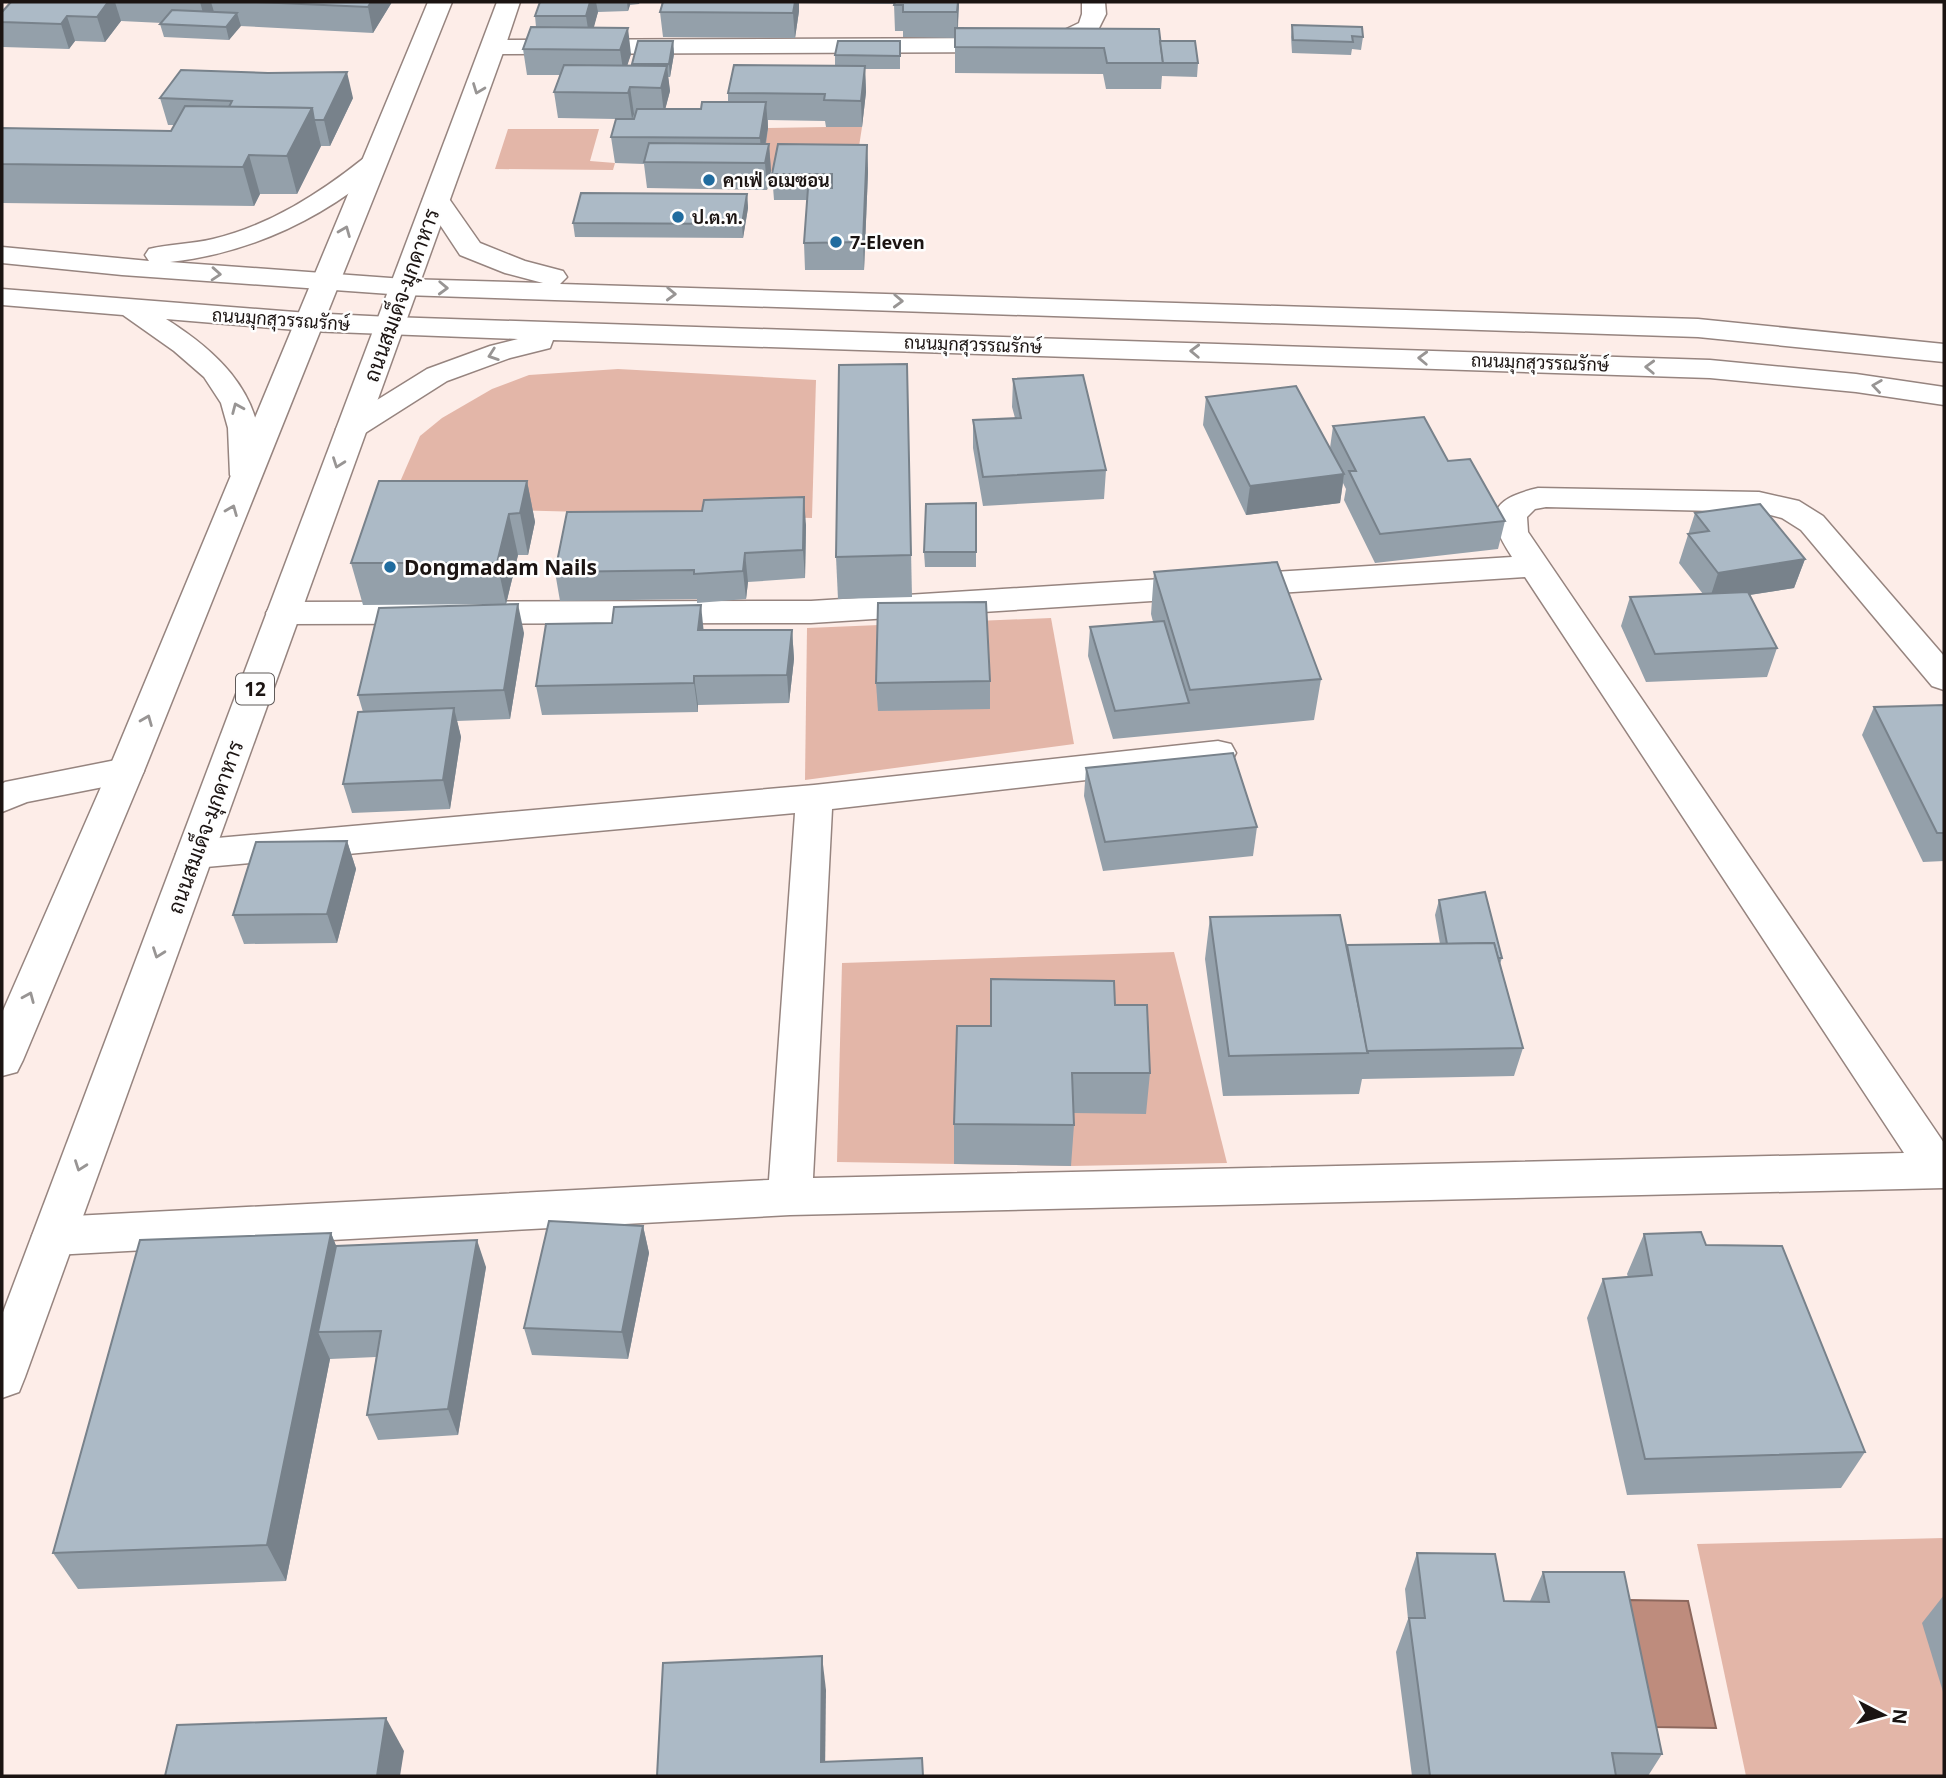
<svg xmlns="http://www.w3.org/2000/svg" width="1946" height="1778" viewBox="0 0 1946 1778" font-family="'Noto Sans',Sarabun,sans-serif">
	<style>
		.green { fill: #e3b6a8 }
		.water { fill: #be8c7d; stroke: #8d685d; stroke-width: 2 }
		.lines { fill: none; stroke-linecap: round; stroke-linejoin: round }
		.street-casing { stroke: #96847f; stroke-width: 3 }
		.secondary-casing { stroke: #96847f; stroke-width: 3 }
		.primary-casing { stroke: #96847f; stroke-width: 3 }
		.street { fill: #fff; fill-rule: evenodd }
		.secondary { fill: #fff; fill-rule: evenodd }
		.primary { fill: #fff; fill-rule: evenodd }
		.wall { fill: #94a0aa }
		.shaded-wall { fill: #78828b }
		.building { fill: #acbac6; stroke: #78828b; stroke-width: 2 }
		.oneway { stroke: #989594 }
		.poi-dot { fill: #206c9f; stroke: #fefefe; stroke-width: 2.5 }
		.labels { text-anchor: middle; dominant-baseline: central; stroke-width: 5; stroke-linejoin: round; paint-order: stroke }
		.far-poi-label { font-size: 18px; font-weight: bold; fill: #1b1412; stroke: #fefefe; text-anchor: start }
		.far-street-label { font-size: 18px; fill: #1b1412; stroke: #fefefe }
		.shield { fill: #fefefe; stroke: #5f5a59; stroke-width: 2 }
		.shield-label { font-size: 19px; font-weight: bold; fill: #1b1412 }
		.street-label { font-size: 21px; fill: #1b1412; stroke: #fefefe }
		.poi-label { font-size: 21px; font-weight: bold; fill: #1b1412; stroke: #fefefe; text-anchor: start }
	</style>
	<rect width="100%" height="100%" fill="#fdede8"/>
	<g class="green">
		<polygon points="826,127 862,127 858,153 868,172 761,171 768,128"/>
		<polygon points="508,129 599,129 590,161 615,163 613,170 495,169"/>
		<polygon points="618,369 816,380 812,518 389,507 420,436 442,418 492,389 529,375"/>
		<polygon points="1051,618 1074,744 805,780 807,628"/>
		<polygon points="1174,952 1227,1163 1071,1166 837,1162 842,963"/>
		<polygon points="1944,1538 1944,1776 1746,1776 1697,1544"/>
	</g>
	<polygon class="water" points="1628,1600 1688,1601 1716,1728 1653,1727"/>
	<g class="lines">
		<defs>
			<g id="street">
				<polygon points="1082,2 1105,2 1106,14 1097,32 1069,45 1021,52 493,54 485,52 481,47 485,42 493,40 1021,38 1056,34 1079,23 1082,14"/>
				<path d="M1538 488 1759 492 1799 501 1823 516 1944 656V690L1932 686 1801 530 1782 518 1759 512 1546 507 1535 509 1527 517 1528 532 1944 1143V1188L790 1215 54 1255 38 1249 32 1236 38 1223 54 1217 769 1180 795 813 195 868 182 864 176 854 182 844 195 840 814 785 1218 741 1231 744 1236 753 1231 762 1218 765 832 809 813 1178 1904 1153 1525 577 811 623 283 624 271 621 266 613 271 605 283 602 811 601 1512 557C1486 517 1487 500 1538 488Z"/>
				<polygon points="126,758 139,762 144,771 139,780 27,802 2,812 2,784 5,782"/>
			</g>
			<g id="secondary">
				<path d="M373 155 382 158 386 163 382 168C320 220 250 253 170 262L404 279 543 283 505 273 460 255 423 199 427 193 436 191 445 193 480 243 525 261 563 271 567 277 560 284 1698 319 1944 344V362L1698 337 404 295 122 275 2 263V247L149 261 145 255 149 249C170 244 192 244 213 239 270 225 319 194 364 158Z"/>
				<path d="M2 289 308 313 390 317 1710 360 1856 374 1944 387V405L1856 392 1710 378 553 340 550 348 510 358 447 381 362 435 351 438 340 435 336 429 340 423 427 369 490 346 518 339 308 331 166 319C215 350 258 389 261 450 261 461 263 472 257 482L246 484 235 482 230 475 228 428 221 403 204 377 174 351 123 315 2 305Z"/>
			</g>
			<g id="primary">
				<polygon points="428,2 452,2 144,771 23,1060 17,1072 2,1076 2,1013 108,771"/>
				<polygon points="497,2 520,2 505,47 25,1377 19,1392 2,1398 2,1315"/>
			</g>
		</defs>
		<use href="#street" class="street-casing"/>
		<use href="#secondary" class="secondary-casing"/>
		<use href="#primary" class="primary-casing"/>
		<use href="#street" class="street"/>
		<use href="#secondary" class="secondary"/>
		<use href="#primary" class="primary"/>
	</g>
	<g class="wall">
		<polygon points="11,2 392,2 373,33 240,26 229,40 164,37 160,24 162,23 121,21 105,42 75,41 69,49 3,47 2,12"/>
		<polygon points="540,2 640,2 639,4 630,5 628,11 598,12 593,28 631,54 627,65 633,65 632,64 673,41 674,54 670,77 668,77 670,91 665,109 701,109 728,102 728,93 835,66 835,55 900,41 900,69 865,69 866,92 862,127 826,127 825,121 768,120 768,128 766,144 769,144 771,171 767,190 647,188 644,164 615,163 611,137 616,119 558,118 554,92 560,75 527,75 523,49 536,27 535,16"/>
		<polygon points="662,2 959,2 958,28 1160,41 1198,63 1197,77 1162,76 1161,89 1106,89 1103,74 955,73 955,38 903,37 903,31 895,31 894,4 799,3 799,11 795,38 663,37 660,12"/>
		<polygon points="1292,25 1363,37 1361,50 1352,49 1351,55 1292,53 1291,37"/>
		<polygon points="160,98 353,98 330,146 321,146 297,194 260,194 254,206 2,203 2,128 171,131 174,125 168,125"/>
		<polygon points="867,145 868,172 864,270 805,270 804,243 807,200 774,200 772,174"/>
		<polygon points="747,194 748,208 743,238 575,237 573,223"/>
		<polygon points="907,364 912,597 838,599 836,557"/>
		<polygon points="1013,379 1106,470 1104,499 983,506 973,448 973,420 1015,418 1012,407"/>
		<polygon points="1206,397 1330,448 1333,426 1448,461 1505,521 1498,549 1375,563 1344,500 1346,489 1343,483 1340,503 1246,515 1203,425"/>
		<polygon points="527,481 535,522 528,555 518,555 506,604 363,605 351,563"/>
		<polygon points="976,503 976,567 925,567 924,552"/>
		<polygon points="1695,513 1805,559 1794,588 1750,595 1777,648 1767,677 1646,682 1621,626 1630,597 1703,594 1679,563"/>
		<polygon points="806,525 805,578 748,582 746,599 697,603 697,599 560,601 555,572"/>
		<polygon points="1154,572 1321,679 1314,720 1113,739 1088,656 1090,627 1153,622 1151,614"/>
		<polygon points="704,630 792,630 794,659 789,703 698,705 698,712 542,715 536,686"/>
		<polygon points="524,633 510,719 457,721 461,737 450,809 352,813 343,784 363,712 358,695"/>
		<polygon points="990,681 990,709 878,711 876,683"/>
		<polygon points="1944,705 1944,861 1923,862 1862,735 1874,707"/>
		<polygon points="1086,768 1257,827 1253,856 1103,871 1084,796"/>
		<polygon points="347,841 356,869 337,943 244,944 233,915"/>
		<polygon points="1439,900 1502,958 1500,964 1523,1048 1514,1076 1362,1079 1359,1094 1223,1096 1205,959 1210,917 1347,945 1440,944 1435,915"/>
		<polygon points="991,979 1150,1073 1146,1114 1073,1113 1074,1125 1071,1166 954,1164 954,1124 991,1026"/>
		<polygon points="643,1226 649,1253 628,1359 532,1355 524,1328"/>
		<polygon points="331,1233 336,1246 486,1267 458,1435 378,1440 367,1415 376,1357 330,1359 286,1581 78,1589 53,1553"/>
		<polygon points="1644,1234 1706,1245 1865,1452 1841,1488 1627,1495 1587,1318 1603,1279 1628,1277 1627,1274"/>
		<polygon points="1417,1553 1504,1601 1530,1601 1543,1572 1662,1754 1648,1776 1412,1776 1396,1652 1408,1619 1405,1589"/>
		<polygon points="1944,1595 1944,1695 1922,1623"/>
	</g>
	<g class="shaded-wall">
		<polygon points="108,2 115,2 121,21 105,42 97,17"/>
		<polygon points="200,2 211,2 215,15 206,24"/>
		<polygon points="371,2 392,2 373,33 368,7"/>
		<polygon points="590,2 596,2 598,12 590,42 586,16"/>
		<polygon points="627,2 630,2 630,5 628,11"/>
		<polygon points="795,2 799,2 799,11 795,38 793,13"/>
		<polygon points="958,2 959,2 957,38 957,12"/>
		<polygon points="237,13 241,26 229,40 226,27"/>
		<polygon points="67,16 75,41 69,49 61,24"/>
		<polygon points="628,28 631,54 624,76 620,50"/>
		<polygon points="673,41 674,54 670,77 669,64"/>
		<polygon points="667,66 670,91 664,114 661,88"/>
		<polygon points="865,66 866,92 862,127 861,101"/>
		<polygon points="347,72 353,98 330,146 324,120"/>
		<polygon points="630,87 634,114 632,119 628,93"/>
		<polygon points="766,102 768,128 762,164 760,138"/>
		<polygon points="312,108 321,146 297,194 287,156"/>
		<polygon points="769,144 771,171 767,190 765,163"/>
		<polygon points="867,145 868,172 864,270 863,242"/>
		<polygon points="249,155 260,194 254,206 243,167"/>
		<polygon points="747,194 748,208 743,238 742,224"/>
		<polygon points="1344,474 1340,503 1246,515 1250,486"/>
		<polygon points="527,481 535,522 528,555 520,513"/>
		<polygon points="804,497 806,525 805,578 803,550"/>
		<polygon points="509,514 518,555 506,604 497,563"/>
		<polygon points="745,553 748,582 746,599 743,571"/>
		<polygon points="1805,559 1794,588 1709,601 1718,573"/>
		<polygon points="518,604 524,633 510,719 504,690"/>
		<polygon points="701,605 704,634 698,630"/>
		<polygon points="792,630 794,659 789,703 787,675"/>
		<polygon points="694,676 698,705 698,712 694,683"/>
		<polygon points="454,708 461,737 450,809 443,780"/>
		<polygon points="347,841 356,869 337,943 327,914"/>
		<polygon points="643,1226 649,1253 628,1359 622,1332"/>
		<polygon points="331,1233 347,1273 318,1332 330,1359 286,1581 267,1545"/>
		<polygon points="477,1240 486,1267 458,1435 448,1409"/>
		<polygon points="822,1656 826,1690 825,1776 821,1762"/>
		<polygon points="386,1718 404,1751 400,1776 377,1776"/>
	</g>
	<g class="building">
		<polygon points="11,2 108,2 97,17 67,16 61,24 2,22 2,12"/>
		<polygon points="257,2 371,2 368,7"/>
		<polygon points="540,2 590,2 586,16 535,16"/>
		<polygon points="663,2 795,2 793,13 660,12"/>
		<polygon points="895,2 958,2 957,12 903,12 903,5 894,5"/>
		<polygon points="172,10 237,13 226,27 160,24"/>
		<polygon points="1292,25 1362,27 1363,37 1352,36 1353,42 1293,40"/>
		<polygon points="531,27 628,28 620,50 523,49"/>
		<polygon points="955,28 1159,29 1163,63 1107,63 1104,48 955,47"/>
		<polygon points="638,41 673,41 669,64 632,64"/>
		<polygon points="838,41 900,41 900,56 835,55"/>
		<polygon points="1160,41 1195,41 1198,63 1160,63 1163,63"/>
		<polygon points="564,65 667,66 661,88 630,87 628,93 554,92"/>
		<polygon points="734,65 865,66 861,101 824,100 825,94 728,93"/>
		<polygon points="181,70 268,73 347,72 324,120 314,120 312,108 229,107 232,101 160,98"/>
		<polygon points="702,102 766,102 760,138 611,137 616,119 634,119 637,109 701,109"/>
		<polygon points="185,106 312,108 287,156 249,155 243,167 2,164 2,128 171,131"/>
		<polygon points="649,143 769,144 765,163 644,162"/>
		<polygon points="778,144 867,145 863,242 804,243 808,188 832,188 832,174 772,174"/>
		<polygon points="581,193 747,194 742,224 573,223"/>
		<polygon points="907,364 911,555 836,557 839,365"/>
		<polygon points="1083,375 1106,470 983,477 973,420 1021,418 1013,379"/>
		<polygon points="1296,386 1344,474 1250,486 1206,397"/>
		<polygon points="1424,417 1448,461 1470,459 1505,521 1380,534 1349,471 1356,471 1333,426"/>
		<polygon points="379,481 527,481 520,513 509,514 497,563 351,563"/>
		<polygon points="804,497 803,550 745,553 743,571 694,574 694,570 555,572 567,512 702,511 704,500"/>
		<polygon points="976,503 976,552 924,552 926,504"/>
		<polygon points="1760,504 1805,559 1718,573 1688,534 1709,531 1695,513"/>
		<polygon points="1277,562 1321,679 1190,690 1154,572"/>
		<polygon points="1748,592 1777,648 1655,654 1630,597"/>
		<polygon points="986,602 990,681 876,683 878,603"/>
		<polygon points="518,604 504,690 358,695 379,608"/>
		<polygon points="701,605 698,630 792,630 787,675 694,676 694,683 536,686 546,624 612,623 614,607"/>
		<polygon points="1164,621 1189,703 1115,711 1090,627"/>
		<polygon points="1944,705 1944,833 1937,833 1874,707"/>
		<polygon points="454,708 443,780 343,784 358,712"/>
		<polygon points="1233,753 1257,827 1105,842 1086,768"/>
		<polygon points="347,841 327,914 233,915 256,842"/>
		<polygon points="1485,892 1502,958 1498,958 1494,943 1447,944 1439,900"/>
		<polygon points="1340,915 1368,1053 1229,1056 1210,917"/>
		<polygon points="1494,943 1523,1048 1367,1051 1347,945"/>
		<polygon points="991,979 1114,981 1115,1005 1147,1005 1150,1073 1072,1073 1074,1125 954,1124 957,1026 991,1026"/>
		<polygon points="549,1221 643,1226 622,1332 524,1328"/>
		<polygon points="1701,1232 1706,1245 1782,1246 1865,1452 1645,1459 1603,1279 1652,1275 1644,1234"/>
		<polygon points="331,1233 267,1545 53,1553 140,1240"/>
		<polygon points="477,1240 448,1409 367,1415 381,1331 318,1332 336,1246"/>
		<polygon points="1417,1553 1495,1554 1504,1601 1549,1602 1543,1572 1624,1572 1662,1754 1612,1753 1616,1776 1430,1776 1409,1618 1425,1618"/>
		<polygon points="822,1656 821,1762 922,1758 923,1776 657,1776 663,1663"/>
		<polygon points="386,1718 377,1776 165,1776 177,1725"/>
	</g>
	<defs><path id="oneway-chevron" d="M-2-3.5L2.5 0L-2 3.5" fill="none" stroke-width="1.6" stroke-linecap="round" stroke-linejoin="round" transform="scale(1.75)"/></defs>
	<g class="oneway">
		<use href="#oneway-chevron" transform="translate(478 89) rotate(111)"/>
		<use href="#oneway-chevron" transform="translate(345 231) rotate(-68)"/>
		<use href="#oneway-chevron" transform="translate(216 274) rotate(4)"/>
		<use href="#oneway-chevron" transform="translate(443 288) rotate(2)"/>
		<use href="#oneway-chevron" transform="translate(671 294) rotate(2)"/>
		<use href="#oneway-chevron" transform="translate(898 301) rotate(2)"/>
		<use href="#oneway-chevron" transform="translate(1195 351) rotate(-178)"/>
		<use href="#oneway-chevron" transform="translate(493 355) rotate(161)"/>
		<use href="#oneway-chevron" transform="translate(1423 358) rotate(-178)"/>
		<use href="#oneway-chevron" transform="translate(1650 367) rotate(-178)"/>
		<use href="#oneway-chevron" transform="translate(1877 386) rotate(-172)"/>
		<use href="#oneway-chevron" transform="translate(237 408) rotate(-113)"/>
		<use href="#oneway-chevron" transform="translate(338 463) rotate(110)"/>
		<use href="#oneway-chevron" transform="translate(232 510) rotate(-68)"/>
		<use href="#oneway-chevron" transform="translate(147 720) rotate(-68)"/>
		<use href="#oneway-chevron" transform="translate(158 953) rotate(110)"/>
		<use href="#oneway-chevron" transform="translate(29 997) rotate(-67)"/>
		<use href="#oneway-chevron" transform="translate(80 1166) rotate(110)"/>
	</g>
	<g class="poi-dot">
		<circle cx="709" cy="180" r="7"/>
		<circle cx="678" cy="217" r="7"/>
		<circle cx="836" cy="242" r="7"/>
		<circle cx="390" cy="567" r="7"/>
	</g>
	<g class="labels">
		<g class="far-poi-label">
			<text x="723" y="180">คาเฟ่ อเมซอน</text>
			<text x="692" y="217">ป.ต.ท.</text>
			<text x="850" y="242">7-Eleven</text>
		</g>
		<g class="far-street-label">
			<text transform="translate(281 319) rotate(4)">ถนนมุกสุวรรณรักษ์</text>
			<text transform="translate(973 344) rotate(2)">ถนนมุกสุวรรณรักษ์</text>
			<text transform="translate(1540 362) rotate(2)">ถนนมุกสุวรรณรักษ์</text>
		</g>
		<rect class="shield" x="236" y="673.5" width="38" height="31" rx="5"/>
		<g class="shield-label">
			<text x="255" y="689">12</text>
		</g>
		<g class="street-label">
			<text transform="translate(401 295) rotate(-70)">ถนนสมเด็จ-มุกดาหาร</text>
			<text transform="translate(205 827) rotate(-70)">ถนนสมเด็จ-มุกดาหาร</text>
		</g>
		<g class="poi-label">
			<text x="404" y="567">Dongmadam Nails</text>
		</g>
	</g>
	<rect width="1946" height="1778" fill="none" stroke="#1b1412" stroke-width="7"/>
	<g transform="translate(1883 1715) rotate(96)" stroke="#fefefe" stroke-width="5" paint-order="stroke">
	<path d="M0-5L12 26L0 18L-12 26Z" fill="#1b1412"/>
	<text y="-10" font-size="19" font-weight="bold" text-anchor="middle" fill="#1b1412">N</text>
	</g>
</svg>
